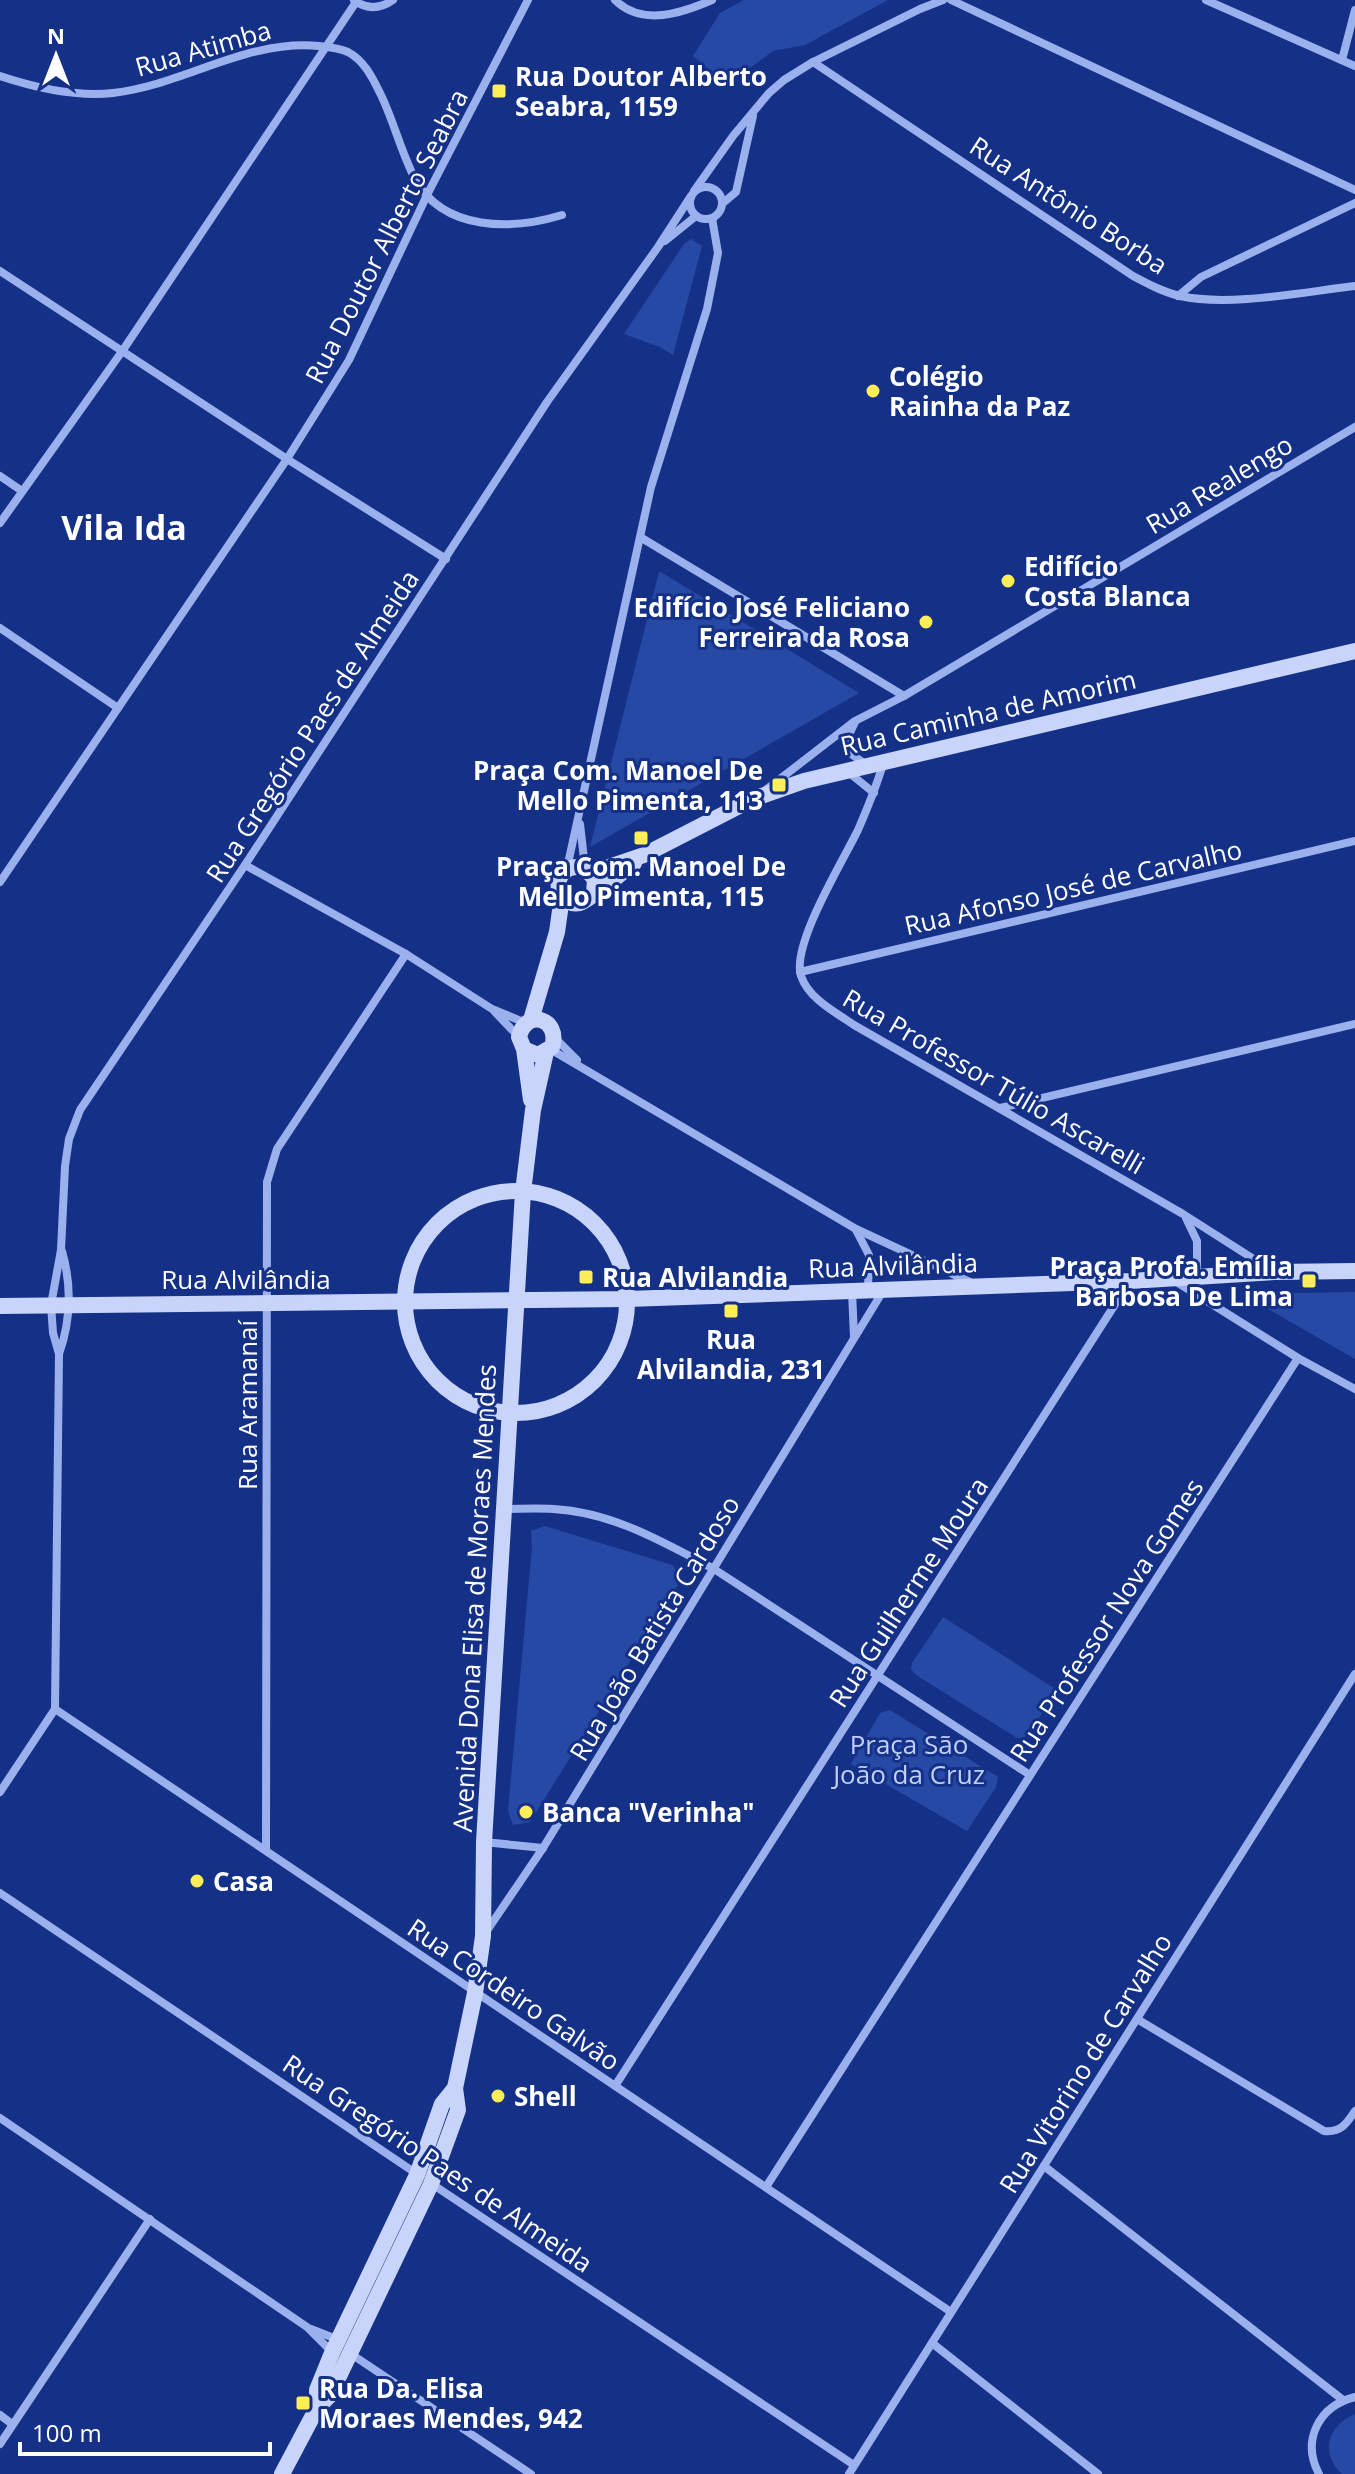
<svg xmlns="http://www.w3.org/2000/svg" width="1355" height="2474" viewBox="0 0 1355 2474" font-family="'Open Sans',sans-serif">
	<style>
		.green { fill: #2749a6 }
		.lines { fill: none; stroke-linecap: round; stroke-linejoin: round }
		.street { stroke: #9bb1ee; stroke-width: 8 }
		.secondary { stroke: #c8d4fa; stroke-width: 16 }
		.poi-dot { fill: #ffee58; stroke: #153187; stroke-width: 3 }
		.labels { text-anchor: middle; dominant-baseline: central; stroke-width: 6; stroke-linejoin: round; paint-order: stroke }
		.street-label { font-size: 26px; fill: #fff; stroke: #153187 }
		.poi-label { font-size: 26px; font-weight: bold; fill: #fff; stroke: #153187; text-anchor: start }
		.park-label { font-size: 26px; fill: #c1d0fb; stroke: #153187 }
		.district-label { font-size: 34px; font-weight: bold; fill: #fff; stroke: #153187 }
	</style>
	<rect width="100%" height="100%" fill="#153187"/>
	<g class="green">
		<polygon points="744,0 888,0 805,45 773,51 727,85 693,56 720,13"/>
		<polygon points="691,239 702,246 673,355 660,347 624,334 684,244"/>
		<polygon points="659,571 859,693 590,847 659,572"/>
		<polygon points="1355,1292 1355,1359 1242,1294"/>
		<polygon points="545,1526 672,1565 682,1578 530,1822 513,1825 508,1811 532,1547 531,1531"/>
		<polygon points="943,1617 1057,1690 1028,1735 1023,1738 1017,1738 916,1675 911,1669 912,1663"/>
		<polygon points="890,1710 998,1777 996,1787 967,1831 851,1764 880,1713"/>
		<path d="M1355 2414V2474H1342C1319 2453 1328 2425 1355 2414Z"/>
	</g>
	<g class="lines">
		<g class="street">
			<path d="M354 0C367 10 380 9 393 0"/>
			<path d="M615 0C642 27 682 13 712 0"/>
			<polyline points="951,0 1355,190"/>
			<polyline points="1206,0 1355,66"/>
			<polyline points="1342,60 1355,10"/>
			<path d="M813 62 1133 276C1148 284 1163 292 1180 296 1229 307 1303 292 1355 286"/>
			<path d="M0 76C36 88 75 97 113 93 184 85 246 39 319 46 328 47 339 48 348 52 365 61 373 79 381 95 394 122 401 152 415 179 444 232 513 230 562 215"/>
			<circle cx="706" cy="203" r="16"/>
			<polyline points="694,191 733,136 769,93 784,80 813,62 920,9 943,0"/>
			<polyline points="723,203 736,192 753,116"/>
			<polyline points="665,241 696,216"/>
			<polyline points="0,271 287,459 446,559"/>
			<polyline points="1178,296 1201,277 1355,203"/>
			<polyline points="0,476 22,491"/>
			<polyline points="0,523 123,350 356,2"/>
			<polyline points="640,537 904,696"/>
			<polyline points="0,628 118,708"/>
			<polyline points="855,722 846,741 846,750 865,764"/>
			<path d="M884 761C877 785 868 807 858 830 843 861 791 945 801 976 809 999 835 1012 854 1025L1183 1214 1271 1270"/>
			<polyline points="847,771 874,793"/>
			<polyline points="767,789 855,721 904,696 1355,427"/>
			<polyline points="580,824 585,868"/>
			<polyline points="245,865 406,954 492,1009 526,1023"/>
			<polyline points="567,868 651,487 707,309 718,253 712,218"/>
			<polyline points="0,882 287,459 349,360 427,195 528,0"/>
			<polyline points="800,972 1355,841"/>
			<polyline points="495,1012 519,1037"/>
			<polyline points="555,1038 577,1060"/>
			<polyline points="550,1049 856,1229 972,1283"/>
			<polyline points="1000,1108 1355,1024"/>
			<polyline points="1186,1218 1197,1241 1197,1277"/>
			<polyline points="856,1230 869,1255 868,1289"/>
			<polyline points="1175,1281 1298,1358 1355,1389"/>
			<polyline points="852,1291 854,1337"/>
			<path d="M59 1354C71 1320 72 1286 62 1251"/>
			<path d="M503 1509C520 1509 537 1508 553 1509 612 1512 663 1542 714 1569L1030 1775"/>
			<polyline points="55,1709 951,2312"/>
			<polyline points="0,1792 55,1709 59,1354 53,1333 51,1305 61,1250 65,1166 69,1139 80,1110 245,865 547,402 658,247 691,196"/>
			<polyline points="484,1842 543,1848"/>
			<polyline points="266,1849 267,1182 277,1149 406,954"/>
			<polyline points="0,1893 417,2174"/>
			<polyline points="486,1932 543,1848 883,1291"/>
			<path d="M1137 2019 1324 2131C1341 2133 1347 2123 1355 2111"/>
			<polyline points="615,2086 1130,1281"/>
			<polyline points="0,2118 307,2327 333,2353"/>
			<polyline points="1044,2166 1343,2400"/>
			<polyline points="432,2184 854,2465"/>
			<polyline points="766,2187 1298,1358"/>
			<polyline points="311,2329 339,2340"/>
			<polyline points="932,2343 1098,2474"/>
			<polyline points="351,2354 531,2474"/>
			<polyline points="0,2415 12,2424"/>
			<polyline points="0,2444 150,2219"/>
			<polyline points="849,2474 1355,1674"/>
			<path d="M1319 2474C1301 2440 1319 2406 1355 2397"/>
		</g>
		<g class="secondary">
			<polyline points="591,873 644,855 753,799 804,781 1355,651"/>
			<path d="M594 894 595 879 585 868C565 863 552 878 562 897 567 902 572 905 580 903 589 901 624 871 634 863"/>
			<polyline points="531,1020 557,932 562,897"/>
			<path d="M524 1049 538 1055 552 1047C561 1019 526 1007 519 1037L524 1049 531 1100"/>
			<circle cx="516" cy="1302" r="111"/>
			<polyline points="0,1306 628,1299 1130,1281 1275,1272 1355,1271"/>
			<polyline points="317,2408 317,2390 332,2353 417,2175 442,2104 455,2088"/>
			<polyline points="282,2474 317,2408 330,2395 431,2184 458,2110 455,2088 475,1993 483,1936 484,1842 523,1192 533,1110 546,1052"/>
		</g>
	</g>
	<g class="poi-dot">
		<rect x="491" y="83" width="16" height="16" rx="4"/>
		<circle cx="873" cy="391" r="8"/>
		<circle cx="1008" cy="581" r="8"/>
		<circle cx="926" cy="622" r="8"/>
		<rect x="771" y="777" width="16" height="16" rx="4"/>
		<rect x="633" y="830" width="16" height="16" rx="4"/>
		<rect x="578" y="1269" width="16" height="16" rx="4"/>
		<rect x="1301" y="1273" width="16" height="16" rx="4"/>
		<rect x="723" y="1303" width="16" height="16" rx="4"/>
		<circle cx="526" cy="1812" r="8"/>
		<circle cx="197" cy="1881" r="8"/>
		<circle cx="498" cy="2096" r="8"/>
		<rect x="295" y="2395" width="16" height="16" rx="4"/>
	</g>
	<g class="labels">
		<g class="street-label">
			<text transform="translate(203 48) rotate(-16)">Rua Atimba</text>
			<text transform="translate(1069 205) rotate(33)">Rua Antônio Borba</text>
			<text transform="translate(386 236) rotate(-63)">Rua Doutor Alberto Seabra</text>
			<text transform="translate(1219 484) rotate(-31)">Rua Realengo</text>
			<text transform="translate(988 712) rotate(-13)">Rua Caminha de Amorim</text>
			<text transform="translate(312 726) rotate(-57)">Rua Gregório Paes de Almeida</text>
			<text transform="translate(1073 887) rotate(-13)">Rua Afonso José de Carvalho</text>
			<text transform="translate(994 1081) rotate(30)">Rua Professor Túlio Ascarelli</text>
			<text transform="translate(893 1265) rotate(-2)">Rua Alvilândia</text>
			<text x="246" y="1279">Rua Alvilândia</text>
			<text transform="translate(247 1405) rotate(-90)">Rua Aramanaí</text>
			<text transform="translate(908 1592) rotate(-57)">Rua Guilherme Moura</text>
			<text transform="translate(474 1598) rotate(-87)">Avenida Dona Elisa de Moraes Mendes</text>
			<text transform="translate(1106 1620) rotate(-57)">Rua Professor Nova Gomes</text>
			<text transform="translate(654 1628) rotate(-59)">Rua João Batista Cardoso</text>
			<text transform="translate(514 1994) rotate(34)">Rua Cordeiro Galvão</text>
			<text transform="translate(1085 2063) rotate(-58)">Rua Vitorino de Carvalho</text>
			<text transform="translate(438 2163) rotate(34)">Rua Gregório Paes de Almeida</text>
		</g>
		<g class="poi-label">
			<text x="515" y="76">Rua Doutor Alberto<tspan x="515" dy="30">Seabra, 1159</tspan></text>
			<text x="889" y="376">Colégio<tspan x="889" dy="30">Rainha da Paz</tspan></text>
			<text x="1024" y="566">Edifício<tspan x="1024" dy="30">Costa Blanca</tspan></text>
			<text x="910" y="607" text-anchor="end">Edifício José Feliciano<tspan x="910" dy="30">Ferreira da Rosa</tspan></text>
			<text x="763" y="770" text-anchor="end">Praça Com. Manoel De<tspan x="763" dy="30">Mello Pimenta, 113</tspan></text>
			<text x="641" y="866" text-anchor="middle">Praça Com. Manoel De<tspan x="641" dy="30">Mello Pimenta, 115</tspan></text>
			<text x="1293" y="1266" text-anchor="end">Praça Profa. Emília<tspan x="1293" dy="30">Barbosa De Lima</tspan></text>
			<text x="602" y="1277">Rua Alvilandia</text>
			<text x="731" y="1339" text-anchor="middle">Rua<tspan x="731" dy="30">Alvilandia, 231</tspan></text>
			<text x="542" y="1812">Banca "Verinha"</text>
			<text x="213" y="1881">Casa</text>
			<text x="514" y="2096">Shell</text>
			<text x="319" y="2388">Rua Da. Elisa<tspan x="319" dy="30">Moraes Mendes, 942</tspan></text>
		</g>
		<g class="park-label">
			<text x="909" y="1744">Praça São<tspan x="909" dy="30">João da Cruz</tspan></text>
		</g>
		<g class="district-label">
			<text x="124" y="527">Vila Ida</text>
		</g>
	</g>
	<g transform="translate(56 56)" stroke="#153187" stroke-width="6" paint-order="stroke">
	<path d="M0-6L14 30L0 20L-14 30Z" fill="#ffffff"/>
	<text y="-12" font-size="22" font-weight="bold" text-anchor="middle" fill="#ffffff">N</text>
	</g>
	<path d="M20 2442v12h250v-12" fill="none" stroke="#ffffff" stroke-width="4"/>
	<text x="32" y="2442" font-size="24" fill="#ffffff" stroke="#153187" stroke-width="6" paint-order="stroke">100 m</text>
</svg>
